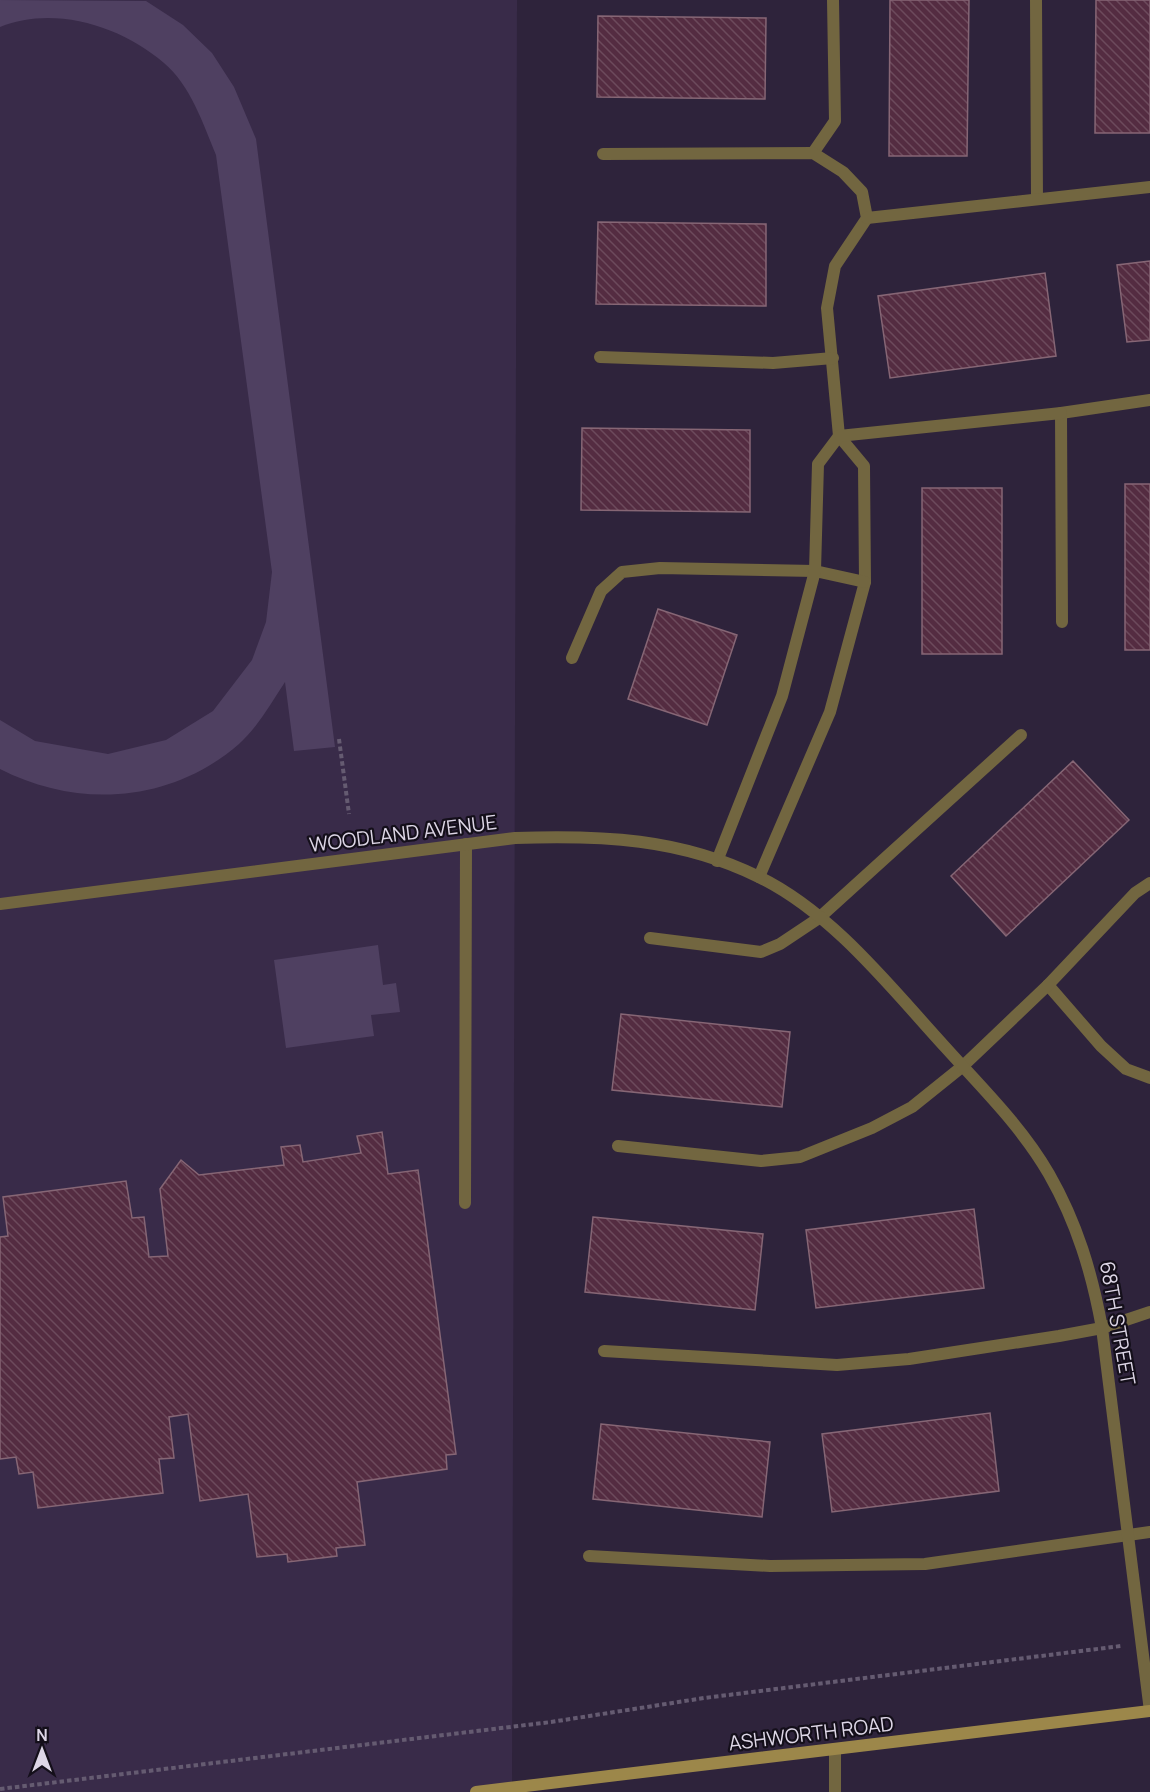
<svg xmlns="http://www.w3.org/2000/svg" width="1150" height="1792" viewBox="0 0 1150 1792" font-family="Manrope,sans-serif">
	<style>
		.built { fill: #392b49 }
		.green { fill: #4f4061 }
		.building { fill: url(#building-back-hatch); stroke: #866675; stroke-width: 1.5 }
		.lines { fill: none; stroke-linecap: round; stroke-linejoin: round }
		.path { stroke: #655b71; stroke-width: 4; stroke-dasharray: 4.5 3; stroke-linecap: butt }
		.service { stroke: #726640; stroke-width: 12 }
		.minor { stroke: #726640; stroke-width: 12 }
		.secondary { stroke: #9c874a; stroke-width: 12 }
		.labels { text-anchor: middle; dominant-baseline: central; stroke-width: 4.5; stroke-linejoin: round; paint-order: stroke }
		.street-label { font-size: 20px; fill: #ddd6e6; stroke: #140f1a }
	</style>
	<defs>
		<pattern id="building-back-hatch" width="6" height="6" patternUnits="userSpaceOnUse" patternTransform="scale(1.5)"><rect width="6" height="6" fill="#542c41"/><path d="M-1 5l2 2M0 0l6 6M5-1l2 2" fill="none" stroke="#6c4a5c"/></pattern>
	</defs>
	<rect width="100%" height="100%" fill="#2e233b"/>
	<polygon class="built" points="0,0 517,0 512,1787 476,1792 0,1792"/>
	<g class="green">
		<path d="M0 0 146 1 183 25 212 53 234 87 256 139 335 747 294 751 285 682C271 703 258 727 239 744 171 803 78 809 0 769V720L35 741 108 754 166 740 213 711 252 660 266 622 272 572 216 155C203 124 191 86 164 63 121 26 54 5 0 27Z"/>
		<polygon points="378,945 383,985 396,983 400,1012 371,1015 374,1036 286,1048 274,960"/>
	</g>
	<g class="building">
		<polygon points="890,0 969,0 967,156 889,156"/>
		<polygon points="1096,0 1150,0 1150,133 1095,133"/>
		<polygon points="598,16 766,18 765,99 597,97"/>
		<polygon points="598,222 766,224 766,306 596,304"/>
		<polygon points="1150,261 1150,340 1127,342 1117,265"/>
		<polygon points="1045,273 1056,356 890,378 878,296"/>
		<polygon points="582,428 750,430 750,512 581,510"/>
		<rect x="1125" y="484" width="25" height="166"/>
		<rect x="922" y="488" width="80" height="166"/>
		<polygon points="658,609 737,635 707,725 628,699"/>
		<polygon points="1073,761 1129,820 1006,936 951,876"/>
		<polygon points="621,1014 790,1032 782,1107 612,1090"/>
		<polygon points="382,1132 388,1174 418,1170 456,1454 446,1455 447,1469 357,1482 365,1545 336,1548 337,1556 288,1562 287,1554 257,1557 248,1494 200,1501 188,1414 169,1417 174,1458 159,1459 163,1493 38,1508 33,1472 19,1474 16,1457 0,1459 0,1237 8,1236 3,1197 126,1181 132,1218 144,1217 149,1257 168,1256 160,1189 181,1160 199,1175 284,1165 281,1147 300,1145 303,1162 361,1153 357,1136"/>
		<polygon points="974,1209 984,1288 816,1308 806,1230"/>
		<polygon points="593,1217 763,1234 755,1310 585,1292"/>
		<polygon points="990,1413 999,1491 832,1512 822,1434"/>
		<polygon points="601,1424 770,1442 762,1517 593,1499"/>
	</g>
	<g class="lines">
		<g class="path">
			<polyline points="339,739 349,814"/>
			<polyline points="0,1789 551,1722 704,1698 1121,1646"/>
		</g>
		<g class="service">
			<polyline points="1036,0 1037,199"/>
			<polyline points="813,153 835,121 833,0"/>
			<polyline points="603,154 813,153 843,172 862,192 867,218 835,266 827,308 839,436 864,466 865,582 830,712 759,877"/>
			<polyline points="867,218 1150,187"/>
			<polyline points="600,357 773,363 833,358"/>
			<polyline points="1062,622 1061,413 1150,400"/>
			<polyline points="572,658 601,591 622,572 660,568 815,571 865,582"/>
			<polyline points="717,861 782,696 815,571 818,464 839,436 1061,413"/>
			<polyline points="650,938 761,952 780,944 819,918 1021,735"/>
			<polyline points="1048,985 1101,1046 1126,1069 1150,1078"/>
			<polyline points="618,1146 761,1161 800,1157 872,1128 912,1107 963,1066 1048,985 1135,893 1150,883"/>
			<polyline points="465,1203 466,844"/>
			<polyline points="604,1351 837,1365 909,1359 1059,1336 1102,1328 1150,1312"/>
			<polyline points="589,1556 770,1566 925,1564 1150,1532"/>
			<polyline points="835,1792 835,1750"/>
		</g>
		<path class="minor" d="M0 904 515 838C601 835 680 838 759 877 833 913 891 988 946 1048 982 1088 1022 1127 1049 1174 1077 1223 1092 1273 1102 1328L1150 1711"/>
		<polyline class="secondary" points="476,1792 1150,1711"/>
	</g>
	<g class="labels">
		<g class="street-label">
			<text transform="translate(403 833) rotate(-7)">WOODLAND AVENUE</text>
			<text transform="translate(1118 1323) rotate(80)">68TH STREET</text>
			<text transform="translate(811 1733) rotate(-7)">ASHWORTH ROAD</text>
		</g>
	</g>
	<g transform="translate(42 1750)" stroke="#140f1a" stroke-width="4.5" paint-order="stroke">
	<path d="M0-4.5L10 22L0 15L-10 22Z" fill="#ddd6e6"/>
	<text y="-9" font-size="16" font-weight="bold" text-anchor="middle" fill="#ddd6e6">N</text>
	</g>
</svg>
